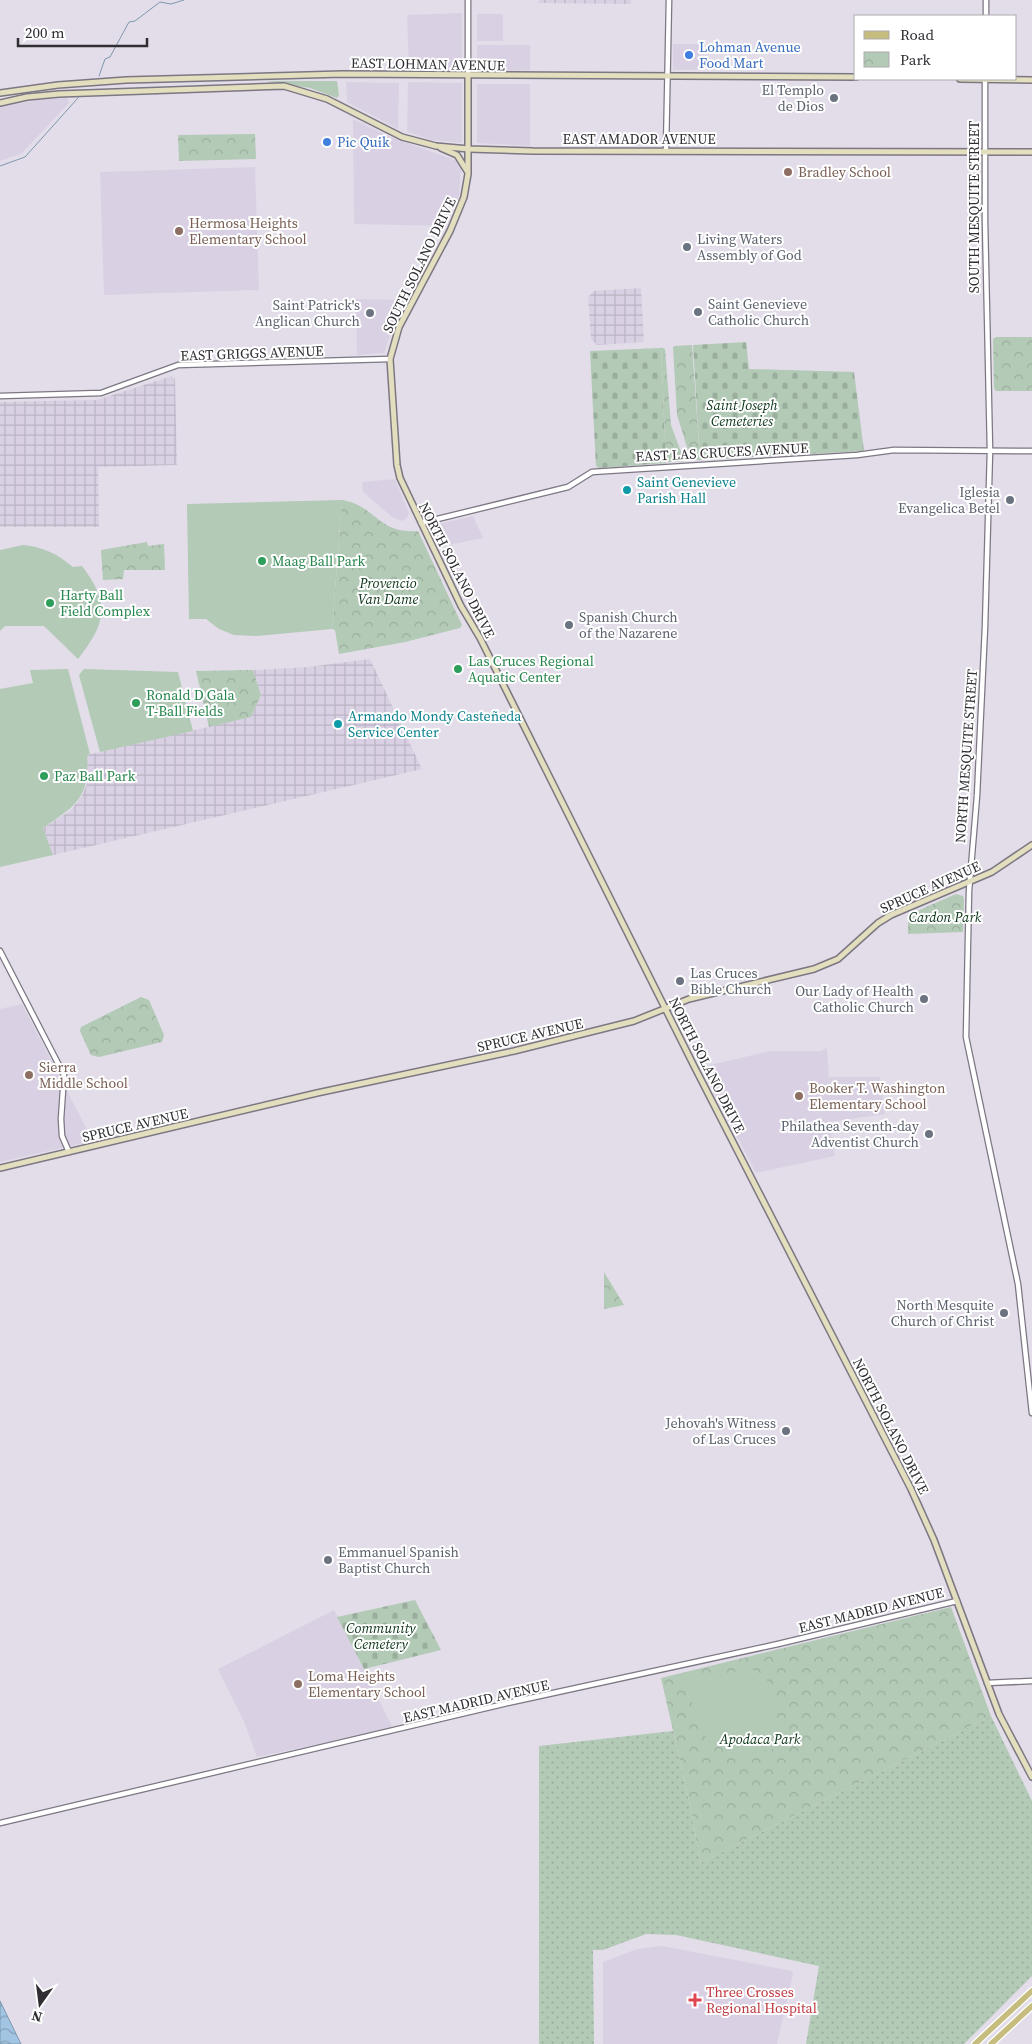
<svg xmlns="http://www.w3.org/2000/svg" width="1032" height="2044" viewBox="0 0 1032 2044" font-family="'Source Serif 4',serif">
	<style>
		.built { fill: #d9d1e3 }
		.industrial { fill: url(#industrial-grid) }
		.grass { fill: url(#grass-dots) }
		.cemetery { fill: url(#cemetery-stones) }
		.park { fill: url(#park-crowns) }
		.garden { fill: #b3cab6 }
		.water { fill: url(#water-waves); stroke: #7f98ae }
		.lines { fill: none; stroke-linecap: round; stroke-linejoin: round }
		.stream { stroke: #7f98ae; stroke-width: 1 }
		.tertiary-casing { stroke: #7c7782; stroke-width: 7 }
		.secondary-casing { stroke: #7c7782; stroke-width: 8 }
		.primary-casing { stroke: #fff; stroke-width: 8 }
		.tertiary { stroke: #fff; stroke-width: 4.5 }
		.secondary { stroke: #e2debe; stroke-width: 5 }
		.primary { stroke: #c5bc7d; stroke-width: 5.5 }
		.shop-dot { fill: #3f7fe0; stroke: #fff; stroke-width: 2 }
		.worship-dot { fill: #6b7280; stroke: #fff; stroke-width: 2 }
		.education-dot { fill: #8d6e63; stroke: #fff; stroke-width: 2 }
		.culture-dot { fill: #0f9aa8; stroke: #fff; stroke-width: 2 }
		.leisure-dot { fill: #2e9e5b; stroke: #fff; stroke-width: 2 }
		.health-dot { fill: #e0444e; stroke: #fff; stroke-width: 2 }
		.labels { text-anchor: middle; dominant-baseline: central; stroke-width: 4; stroke-linejoin: round; paint-order: stroke }
		.shop-label { font-size: 14px; fill: #366cbe; stroke: #fff; text-anchor: start }
		.street-label { font-size: 14px; fill: #302e33; stroke: #fff }
		.worship-label { font-size: 14px; fill: #5b616d; stroke: #fff; text-anchor: end }
		.education-label { font-size: 14px; fill: #785e54; stroke: #fff; text-anchor: start }
		.park-label { font-size: 14px; font-style: italic; fill: #093316; stroke: #fff }
		.culture-label { font-size: 14px; fill: #0d838f; stroke: #fff; text-anchor: start }
		.leisure-label { font-size: 14px; fill: #27864d; stroke: #fff; text-anchor: start }
		.health-label { font-size: 14px; fill: #be3a42; stroke: #fff; text-anchor: start }
	</style>
	<defs>
		<pattern id="industrial-grid" width="8" height="8" patternUnits="userSpaceOnUse" patternTransform="scale(1.25)"><rect width="8" height="8" fill="#d9d1e3"/><path d="M0 4h8M4 0v8" fill="none" stroke="#bbb4c3"/></pattern>
		<pattern id="grass-dots" width="8" height="8" patternUnits="userSpaceOnUse" patternTransform="scale(1.25)"><rect width="8" height="8" fill="#b3cab6"/><path d="M2 2h.1M6 6h.1" fill="none" stroke="#9aae9d" stroke-width="1.8" stroke-linecap="round"/></pattern>
		<pattern id="cemetery-stones" width="16" height="16" patternUnits="userSpaceOnUse" patternTransform="scale(1.25)"><rect width="16" height="16" fill="#b3cab6"/><path d="M2 7V4a2 2 0 0 1 4 0v3zM10 15v-3a2 2 0 0 1 4 0v3z" fill="#9aae9d"/></pattern>
		<pattern id="park-crowns" width="20" height="18" patternUnits="userSpaceOnUse" patternTransform="scale(1.25)"><rect width="20" height="18" fill="#b3cab6"/><path d="M2 6a3 3 0 1 1 6 0M12 15a3 3 0 1 1 6 0" fill="none" stroke="#9aae9d"/></pattern>
		<pattern id="water-waves" width="16" height="10" patternUnits="userSpaceOnUse" patternTransform="scale(1.25)"><rect width="16" height="10" fill="#a1c5e2"/><path d="M0 5q4-4 8 0t8 0" fill="none" stroke="#84a0b8"/></pattern>
	</defs>
	<rect width="100%" height="100%" fill="#e2dde9"/>
	<g class="built">
		<polygon points="462,13 462,70 459,72 409,70 407,15"/>
		<rect x="477" y="14" width="26" height="27"/>
		<polygon points="673,44 699,44 700,70 673,70"/>
		<polygon points="477,45 530,45 530,70 479,71 477,68"/>
		<polygon points="346,82 399,83 398,129 347,102"/>
		<polygon points="408,82 462,83 462,143 432,140 407,132"/>
		<polygon points="477,84 530,84 530,146 477,143"/>
		<polygon points="67,98 69,103 21,154 0,161 0,107 38,100"/>
		<polygon points="353,119 390,137 458,161 461,168 459,195 445,226 354,224"/>
		<polygon points="255,167 259,290 104,295 100,172"/>
		<polygon points="356,299 407,300 393,326 384,353 357,355"/>
		<polygon points="395,479 409,513 407,518 402,521 392,517 363,492 362,482"/>
		<polygon points="473,516 483,538 439,547 430,529 431,526"/>
		<polygon points="22,1004 93,1141 0,1162 0,1009"/>
		<polygon points="827,1048 829,1077 880,1077 885,1114 829,1122 835,1156 756,1173 701,1067 770,1051 820,1051"/>
		<polygon points="334,1610 393,1728 257,1757 244,1722 218,1669"/>
		<polygon points="662,1946 792,1971 793,1974 777,2044 603,2044 603,1962 637,1949"/>
	</g>
	<g class="industrial">
		<polygon points="539,0 631,0 631,4 539,3"/>
		<polygon points="641,288 644,342 597,345 591,339 588,297 594,291"/>
		<polygon points="172,376 175,379 177,465 98,467 99,527 0,527 0,402 97,400"/>
		<polygon points="370,659 422,769 53,855 43,828 70,811 82,796 87,783 87,755 251,717 261,695 253,670 308,667"/>
	</g>
	<polygon class="grass" points="991,1716 1032,1801 1032,1976 964,2044 806,2044 819,1966 676,1935 646,1934 603,1950 593,1950 594,2044 539,2044 539,1746 673,1731 692,1814 700,1863"/>
	<g class="cemetery">
		<polygon points="746,342 749,369 854,372 864,451 700,460 693,345"/>
		<polygon points="661,348 666,463 599,468 596,466 590,351"/>
		<polygon points="415,1600 441,1650 364,1669 337,1617"/>
	</g>
	<g class="park">
		<polygon points="255,134 256,159 179,161 178,135"/>
		<polygon points="996,337 1032,337 1032,391 996,391 994,388 993,339"/>
		<polygon points="692,345 700,460 691,460 677,415 673,348 674,346"/>
		<polygon points="661,347 665,349 671,425 684,460 682,462 666,462"/>
		<path d="M342 500C377 506 377 534 418 531L462 625 460 628 405 642 339 654 335 630 332 629Z"/>
		<polygon points="147,542 148,546 164,544 165,570 124,570 123,579 103,580 101,550"/>
		<polygon points="253,670 261,695 251,717 209,727 196,671"/>
		<polygon points="956,894 963,896 964,900 963,932 908,934 908,915"/>
		<polygon points="141,997 149,1000 164,1035 162,1042 99,1057 91,1055 80,1031 81,1027"/>
		<polygon points="604,1272 624,1305 604,1309"/>
		<polygon points="951,1607 991,1716 700,1863 692,1814 661,1678"/>
	</g>
	<g class="garden">
		<polygon points="266,81 337,81 339,95 337,98 310,88"/>
		<polygon points="342,500 332,629 257,636 234,635 219,629 206,619 189,619 187,504"/>
		<path d="M23 545C44 547 57 554 73 567L82 566C111 604 106 623 78 659L44 626H5L0 631V550Z"/>
		<path d="M68 669 90 754 87 755C90 799 75 806 43 828L53 855 0 867V689L33 683 30 670Z"/>
		<polygon points="84,669 178,672 193,731 100,752 79,675"/>
		<polygon points="751,1669 767,1680 774,1708 771,1718 779,1748 736,1755 707,1739 700,1728 685,1680"/>
	</g>
	<polygon class="water" points="0,2001 21,2044 0,2044"/>
	<g class="lines">
		<g class="stream">
			<polyline points="99,76 105,59 110,57 129,22 135,21 160,2 171,4 184,0"/>
			<polyline points="0,166 25,157 78,98"/>
		</g>
		<defs>
			<g id="tertiary">
				<polyline points="468,0 468,76"/>
				<polyline points="986,16 986,0"/>
				<polyline points="985,79 985,221 990,451 985,627 977,796 969,891 966,1037 1018,1284 1032,1413"/>
				<polyline points="666,150 669,0"/>
				<polyline points="0,396 101,393 178,365 390,359"/>
				<polyline points="421,523 568,487 592,472 857,455 894,450 1032,451"/>
				<polyline points="0,951 64,1075 61,1119 62,1136 69,1152"/>
				<polyline points="987,1683 1032,1681"/>
				<polyline points="0,1823 512,1702 778,1644 957,1601"/>
			</g>
			<g id="secondary">
				<polyline points="468,76 468,174 464,197 450,231 399,327 390,359 397,465 400,478 461,606 480,638 694,1066 911,1489 934,1540 999,1714 1032,1777"/>
				<polyline points="960,79 1032,80"/>
				<polyline points="0,93 58,85 126,80 342,74 856,77"/>
				<polyline points="0,103 27,97 59,94 284,86 327,99 402,137 436,146 469,149 533,151 1032,152"/>
				<polyline points="441,148 457,155 467,171"/>
				<polyline points="0,1168 317,1093 514,1051 634,1021 689,999 814,969 838,959 878,923 891,915 992,872 1032,845"/>
			</g>
			<g id="primary">
				<polyline points="975,2044 1032,1991"/>
				<polyline points="991,2044 1032,2006"/>
			</g>
		</defs>
		<use href="#tertiary" class="tertiary-casing"/>
		<use href="#secondary" class="secondary-casing"/>
		<use href="#primary" class="primary-casing"/>
		<use href="#tertiary" class="tertiary"/>
		<use href="#secondary" class="secondary"/>
		<use href="#primary" class="primary"/>
	</g>
	<g class="shop-dot">
		<circle cx="689" cy="55" r="5"/>
		<circle cx="327" cy="142" r="5"/>
	</g>
	<g class="worship-dot">
		<circle cx="834" cy="98" r="5"/>
		<circle cx="687" cy="247" r="5"/>
		<circle cx="698" cy="312" r="5"/>
		<circle cx="370" cy="313" r="5"/>
		<circle cx="1010" cy="500" r="5"/>
		<circle cx="569" cy="625" r="5"/>
		<circle cx="680" cy="981" r="5"/>
		<circle cx="924" cy="999" r="5"/>
		<circle cx="929" cy="1134" r="5"/>
		<circle cx="1004" cy="1313" r="5"/>
		<circle cx="786" cy="1431" r="5"/>
		<circle cx="328" cy="1560" r="5"/>
	</g>
	<g class="education-dot">
		<circle cx="788" cy="172" r="5"/>
		<circle cx="179" cy="231" r="5"/>
		<circle cx="29" cy="1075" r="5"/>
		<circle cx="799" cy="1096" r="5"/>
		<circle cx="298" cy="1684" r="5"/>
	</g>
	<g class="culture-dot">
		<circle cx="627" cy="490" r="5"/>
		<circle cx="338" cy="724" r="5"/>
	</g>
	<g class="leisure-dot">
		<circle cx="262" cy="561" r="5"/>
		<circle cx="50" cy="603" r="5"/>
		<circle cx="458" cy="669" r="5"/>
		<circle cx="136" cy="703" r="5"/>
		<circle cx="44" cy="776" r="5"/>
	</g>
	<path class="health-dot" d="M692.5 1992.5h5v5h5v5h-5v5h-5v-5h-5v-5h5z"/>
	<g class="labels">
		<g class="shop-label">
			<text x="699" y="47">Lohman Avenue<tspan x="699" dy="16">Food Mart</tspan></text>
			<text x="337" y="142">Pic Quik</text>
		</g>
		<g class="street-label">
			<text transform="translate(428 64) rotate(1)">EAST LOHMAN AVENUE</text>
			<text x="639" y="139">EAST AMADOR AVENUE</text>
			<text transform="translate(974 207) rotate(-90)">SOUTH MESQUITE STREET</text>
			<text transform="translate(419 265) rotate(-64)">SOUTH SOLANO DRIVE</text>
			<text transform="translate(252 353) rotate(-2)">EAST GRIGGS AVENUE</text>
			<text transform="translate(722 452) rotate(-3)">EAST LAS CRUCES AVENUE</text>
			<text transform="translate(457 570) rotate(63)">NORTH SOLANO DRIVE</text>
			<text transform="translate(966 756) rotate(-86)">NORTH MESQUITE STREET</text>
			<text transform="translate(930 887) rotate(-24)">SPRUCE AVENUE</text>
			<text transform="translate(530 1035) rotate(-13)">SPRUCE AVENUE</text>
			<text transform="translate(707 1065) rotate(63)">NORTH SOLANO DRIVE</text>
			<text transform="translate(135 1125) rotate(-13)">SPRUCE AVENUE</text>
			<text transform="translate(891 1426) rotate(63)">NORTH SOLANO DRIVE</text>
			<text transform="translate(871 1610) rotate(-14)">EAST MADRID AVENUE</text>
			<text transform="translate(476 1701) rotate(-13)">EAST MADRID AVENUE</text>
		</g>
		<g class="worship-label">
			<text x="824" y="90">El Templo<tspan x="824" dy="16">de Dios</tspan></text>
			<text x="697" y="239" text-anchor="start">Living Waters<tspan x="697" dy="16">Assembly of God</tspan></text>
			<text x="708" y="304" text-anchor="start">Saint Genevieve<tspan x="708" dy="16">Catholic Church</tspan></text>
			<text x="360" y="305">Saint Patrick's<tspan x="360" dy="16">Anglican Church</tspan></text>
			<text x="1000" y="492">Iglesia<tspan x="1000" dy="16">Evangelica Betel</tspan></text>
			<text x="579" y="617" text-anchor="start">Spanish Church<tspan x="579" dy="16">of the Nazarene</tspan></text>
			<text x="690" y="973" text-anchor="start">Las Cruces<tspan x="690" dy="16">Bible Church</tspan></text>
			<text x="914" y="991">Our Lady of Health<tspan x="914" dy="16">Catholic Church</tspan></text>
			<text x="919" y="1126">Philathea Seventh-day<tspan x="919" dy="16">Adventist Church</tspan></text>
			<text x="994" y="1305">North Mesquite<tspan x="994" dy="16">Church of Christ</tspan></text>
			<text x="776" y="1423">Jehovah's Witness<tspan x="776" dy="16">of Las Cruces</tspan></text>
			<text x="338" y="1552" text-anchor="start">Emmanuel Spanish<tspan x="338" dy="16">Baptist Church</tspan></text>
		</g>
		<g class="education-label">
			<text x="798" y="172">Bradley School</text>
			<text x="189" y="223">Hermosa Heights<tspan x="189" dy="16">Elementary School</tspan></text>
			<text x="39" y="1067">Sierra<tspan x="39" dy="16">Middle School</tspan></text>
			<text x="809" y="1088">Booker T. Washington<tspan x="809" dy="16">Elementary School</tspan></text>
			<text x="308" y="1676">Loma Heights<tspan x="308" dy="16">Elementary School</tspan></text>
		</g>
		<g class="park-label">
			<text x="742" y="405">Saint Joseph<tspan x="742" dy="16">Cemeteries</tspan></text>
			<text x="388" y="583">Provencio<tspan x="388" dy="16">Van Dame</tspan></text>
			<text x="945" y="917">Cardon Park</text>
			<text x="381" y="1628">Community<tspan x="381" dy="16">Cemetery</tspan></text>
			<text x="760" y="1739">Apodaca Park</text>
		</g>
		<g class="culture-label">
			<text x="637" y="482">Saint Genevieve<tspan x="637" dy="16">Parish Hall</tspan></text>
			<text x="348" y="716">Armando Mondy Casteñeda<tspan x="348" dy="16">Service Center</tspan></text>
		</g>
		<g class="leisure-label">
			<text x="272" y="561">Maag Ball Park</text>
			<text x="60" y="595">Harty Ball<tspan x="60" dy="16">Field Complex</tspan></text>
			<text x="468" y="661">Las Cruces Regional<tspan x="468" dy="16">Aquatic Center</tspan></text>
			<text x="146" y="695">Ronald D Gala<tspan x="146" dy="16">T-Ball Fields</tspan></text>
			<text x="54" y="776">Paz Ball Park</text>
		</g>
		<g class="health-label">
			<text x="706" y="1992">Three Crosses<tspan x="706" dy="16">Regional Hospital</tspan></text>
		</g>
	</g>
	<rect x="854" y="15" width="162" height="65" fill="#ffffff" stroke="#acabad"/>
	<rect x="864" y="31" width="25" height="8" fill="#c5bc7d" stroke="#acabad"/>
	<text x="900" y="40" font-size="15" fill="#302e33">Road</text>
	<rect x="864" y="52" width="25" height="15" fill="url(#park-crowns)" stroke="#acabad"/>
	<text x="900" y="65" font-size="15" fill="#302e33">Park</text>
	<g transform="translate(40 2004) rotate(194)" stroke="#ffffff" stroke-width="4" paint-order="stroke">
	<path d="M0-4L9 19L0 12L-9 19Z" fill="#302e33"/>
	<text y="-8" font-size="14" font-weight="bold" text-anchor="middle" fill="#302e33">N</text>
	</g>
	<path d="M18 38v8h129v-8" fill="none" stroke="#302e33" stroke-width="2.5"/>
	<text x="25" y="38" font-size="15" fill="#302e33" stroke="#ffffff" stroke-width="4" paint-order="stroke">200 m</text>
</svg>
